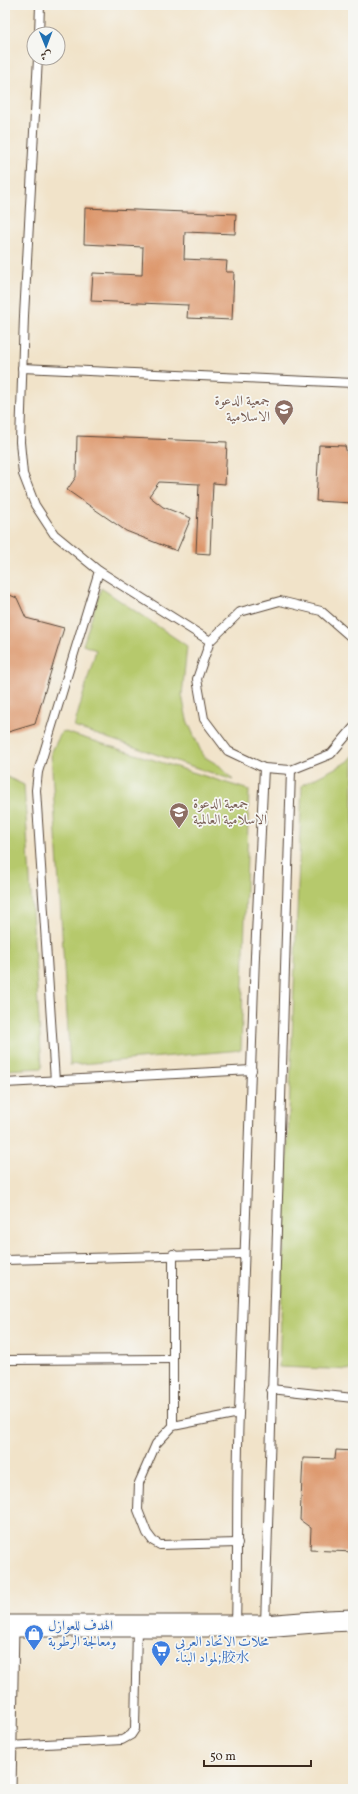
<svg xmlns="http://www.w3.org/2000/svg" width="358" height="1794" viewBox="0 0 358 1794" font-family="Vollkorn,Amiri,'Noto Serif SC',serif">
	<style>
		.green { fill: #b6c96c; stroke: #787a45 }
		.building { fill: #dd976c }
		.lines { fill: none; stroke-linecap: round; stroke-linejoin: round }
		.service-casing { stroke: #564638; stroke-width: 10 }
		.minor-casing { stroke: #564638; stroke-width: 19 }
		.tertiary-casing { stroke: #564638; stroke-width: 23 }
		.service { stroke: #fff; stroke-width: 8 }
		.minor { stroke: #fff; stroke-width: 17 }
		.tertiary { stroke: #fff; stroke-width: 21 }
		.labels { text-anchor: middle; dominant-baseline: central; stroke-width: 3.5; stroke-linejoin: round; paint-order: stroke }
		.education-label { font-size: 14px; fill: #785e54; stroke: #f6f6f2; text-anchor: end }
		.shop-label { font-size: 14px; fill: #366cbe; stroke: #f6f6f2; text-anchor: start }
	</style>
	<rect width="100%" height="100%" fill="#f6f6f2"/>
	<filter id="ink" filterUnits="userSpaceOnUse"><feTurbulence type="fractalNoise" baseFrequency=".025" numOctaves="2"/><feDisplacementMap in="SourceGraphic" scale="8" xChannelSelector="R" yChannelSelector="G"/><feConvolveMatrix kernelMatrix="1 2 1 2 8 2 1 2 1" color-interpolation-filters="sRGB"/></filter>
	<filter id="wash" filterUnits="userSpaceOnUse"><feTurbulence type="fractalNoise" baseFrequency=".012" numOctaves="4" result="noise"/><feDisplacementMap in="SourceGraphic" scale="16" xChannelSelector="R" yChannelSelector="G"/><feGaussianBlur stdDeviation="0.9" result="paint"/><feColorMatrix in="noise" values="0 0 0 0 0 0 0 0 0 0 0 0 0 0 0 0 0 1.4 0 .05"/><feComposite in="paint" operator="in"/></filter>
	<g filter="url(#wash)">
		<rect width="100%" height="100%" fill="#f1e3c9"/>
		<g class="green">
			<polygon points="101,588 187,646 182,695 187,720 203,756 220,766 233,780 74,727 96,650 83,645"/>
			<polygon points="62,731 249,790 241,1050 70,1065 51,753"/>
			<polygon points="353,755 353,1370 279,1367 302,785 349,761"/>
			<polygon points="5,776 24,785 42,1068 5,1070"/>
		</g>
		<g id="blocks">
			<g class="building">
				<polygon points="85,208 236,214 235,234 185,232 184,259 227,261 226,272 234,272 232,320 187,318 188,305 91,301 93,273 142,275 143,247 84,244"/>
				<polygon points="77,436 227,442 225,484 213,483 210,554 196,553 199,484 159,482 149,496 163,507 191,518 177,551 126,531 67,490 76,477"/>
				<polygon points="319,445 345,446 348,457 353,457 353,503 316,501"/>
				<polygon points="5,593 17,598 26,618 64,628 35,724 5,733"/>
				<polygon points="336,1450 353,1451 353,1552 310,1550 311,1528 300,1520 303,1458 335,1459"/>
			</g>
		</g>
	</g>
	<g filter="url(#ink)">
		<use href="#blocks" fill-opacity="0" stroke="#564638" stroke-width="1"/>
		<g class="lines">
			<defs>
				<g id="service">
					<polyline points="39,34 40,5"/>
					<polyline points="38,58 24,316 20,442 23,474 35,505 54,534 99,571"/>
					<polyline points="22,368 353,383"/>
					<polyline points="353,641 352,638 321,611 280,601 240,612 210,641 197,679 204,719 228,751 264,768 291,770 331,754 353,728"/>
					<polyline points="55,1081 36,790 38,772 99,571 210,641"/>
					<polyline points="5,1083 252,1070"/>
					<polyline points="5,1260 244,1254"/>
					<polyline points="5,1360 173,1359"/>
					<polyline points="271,1389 353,1398"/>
					<polyline points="173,1426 173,1254"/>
					<polyline points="238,1543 160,1545 153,1541 147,1533 138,1510 139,1483 156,1444 173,1426 239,1413"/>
					<path d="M236 1625C238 1554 236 1484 239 1413L255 956 264 768"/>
					<polyline points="265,1625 291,770"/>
					<polyline points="8,1746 122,1740 131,1735 135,1729 137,1627"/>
				</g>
				<polyline id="minor" points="7,1789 10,1626"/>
				<polyline id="tertiary" points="5,1626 264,1626 327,1621 353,1620"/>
			</defs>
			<use href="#service" class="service-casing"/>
			<use href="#minor" class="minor-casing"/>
			<use href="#tertiary" class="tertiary-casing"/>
			<use href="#service" class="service"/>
			<use href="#minor" class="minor"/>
			<use href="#tertiary" class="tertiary"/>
		</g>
	</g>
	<defs>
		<symbol id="university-pin" viewBox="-11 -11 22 30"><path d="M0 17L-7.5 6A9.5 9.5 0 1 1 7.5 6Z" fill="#8d6e63" stroke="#f6f6f2"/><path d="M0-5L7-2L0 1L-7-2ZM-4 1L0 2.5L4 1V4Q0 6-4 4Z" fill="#fff"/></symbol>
		<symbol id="shop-pin" viewBox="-11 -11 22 30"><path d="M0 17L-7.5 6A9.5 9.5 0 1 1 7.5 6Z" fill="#3f7fe0" stroke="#f6f6f2"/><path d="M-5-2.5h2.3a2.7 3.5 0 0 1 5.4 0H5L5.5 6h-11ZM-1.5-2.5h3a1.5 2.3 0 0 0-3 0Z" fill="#fff"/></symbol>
		<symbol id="supermarket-pin" viewBox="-11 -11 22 30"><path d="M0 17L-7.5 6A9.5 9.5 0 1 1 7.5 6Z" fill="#3f7fe0" stroke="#f6f6f2"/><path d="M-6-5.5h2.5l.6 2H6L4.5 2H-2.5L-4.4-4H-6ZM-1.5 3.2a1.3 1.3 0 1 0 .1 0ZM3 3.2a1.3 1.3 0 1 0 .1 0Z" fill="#fff"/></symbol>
	</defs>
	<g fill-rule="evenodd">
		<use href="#university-pin" x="273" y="398" width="22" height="30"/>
		<use href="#university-pin" x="168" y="801" width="22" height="30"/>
		<use href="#shop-pin" x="23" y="1623" width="22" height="30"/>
		<use href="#supermarket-pin" x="150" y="1639" width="22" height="30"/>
	</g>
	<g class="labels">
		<g class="education-label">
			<text x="270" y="401">جمعية الدعوة<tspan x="270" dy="16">الاسلامية</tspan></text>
			<text x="193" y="804" text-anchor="start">جمعية الدعوة<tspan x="193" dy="16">الاسلامية العالمية</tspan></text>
		</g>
		<g class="shop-label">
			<text x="48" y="1626">الهدف للعوازل<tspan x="48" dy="16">ومعالجة الرطوبة</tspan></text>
			<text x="175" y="1642">محلات الاتحاد العربي<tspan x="175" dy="16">لمواد البناء;胶水</tspan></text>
		</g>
	</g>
	<rect width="358" height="1794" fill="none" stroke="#f6f6f2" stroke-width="20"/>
	<g transform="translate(46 46) rotate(179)"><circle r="19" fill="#f6f6f2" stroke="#aba49d"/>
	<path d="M0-3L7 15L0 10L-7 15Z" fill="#1f6fb2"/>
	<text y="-6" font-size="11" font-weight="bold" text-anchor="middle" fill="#3b2a1e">ش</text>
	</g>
	<path d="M204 1760v6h107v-6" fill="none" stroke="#3b2a1e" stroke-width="2"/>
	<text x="210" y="1760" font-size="12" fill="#3b2a1e" stroke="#f6f6f2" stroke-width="3" paint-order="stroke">50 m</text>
</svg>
